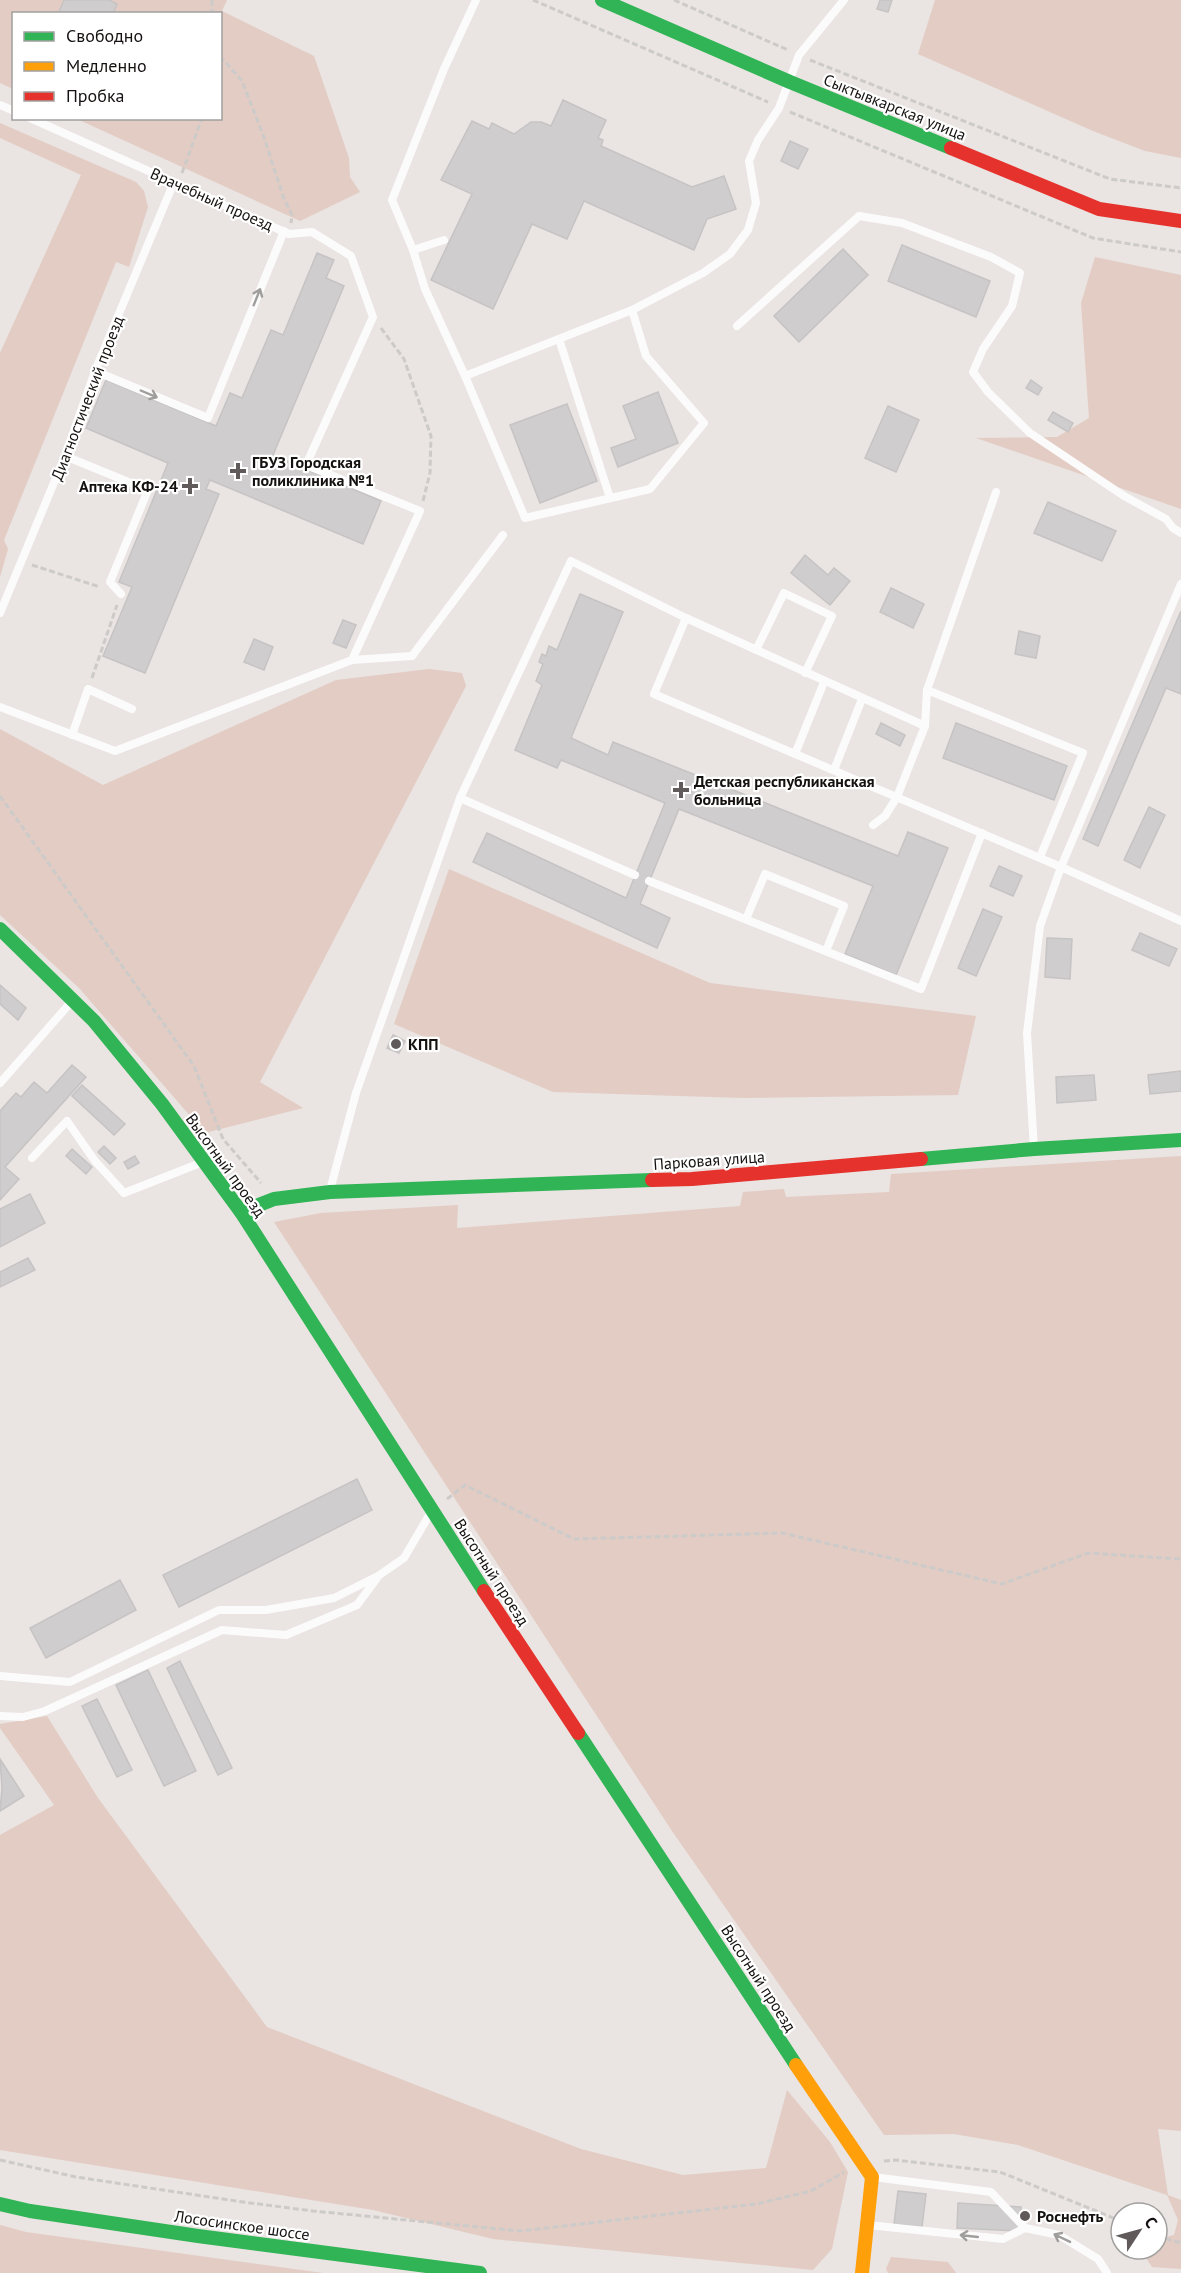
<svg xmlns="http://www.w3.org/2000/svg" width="1181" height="2273" viewBox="0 0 1181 2273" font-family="'PT Sans',sans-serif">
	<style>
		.green { fill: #e3ccc3 }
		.building { fill: #cfcdce; stroke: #c6c3c4; stroke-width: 1.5 }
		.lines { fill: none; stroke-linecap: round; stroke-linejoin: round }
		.path { stroke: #cdcbca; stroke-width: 3; stroke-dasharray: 6 3; stroke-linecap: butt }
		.lane { stroke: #fcfbfb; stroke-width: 8 }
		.fast { stroke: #30b455; stroke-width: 14 }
		.slow { stroke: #ff9f0a; stroke-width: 14 }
		.jam { stroke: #e5322d; stroke-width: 14 }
		.oneway { stroke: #a09d9d }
		.poi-dot { fill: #605b5a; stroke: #fff; stroke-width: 2 }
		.labels { text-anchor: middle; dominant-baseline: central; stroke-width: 4.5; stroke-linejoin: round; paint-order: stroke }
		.street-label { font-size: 16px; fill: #151110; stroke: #fff }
		.poi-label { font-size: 16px; font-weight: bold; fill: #151110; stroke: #fff; text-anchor: start }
	</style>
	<rect width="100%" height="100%" fill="#eae4e2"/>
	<g class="green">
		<polygon points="0,0 227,0 222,11 314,56 349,158 350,177 360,192 300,221 77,119 220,118 220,14 14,14 13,89 0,83"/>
		<polygon points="935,0 1181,0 1181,158 1145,151 1093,131 918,54"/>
		<polygon points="0,123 136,182 144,191 148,207 129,267 116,262 4,540 8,549 0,577 0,353 81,175 0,138"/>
		<polygon points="1095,257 1181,275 1181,509 976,438 1057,437 1089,418 1081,303"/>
		<polygon points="429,669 462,673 466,686 260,1082 303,1108 205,1133 79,988 0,915 0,729 103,785 336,680"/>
		<polygon points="449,869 710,983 976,1016 958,1095 743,1098 553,1092 394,1024"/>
		<polygon points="1181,1156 1181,2131 1158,2129 1168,2195 1181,2200 1181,2269 1152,2267 1140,2249 1157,2249 1157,2239 1174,2235 1178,2220 1167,2195 1018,2145 954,2134 884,2135 672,1831 274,1222 321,1213 458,1205 457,1228 740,1206 743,1192 784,1189 786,1197 889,1192 891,1174"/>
		<polygon points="47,1716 98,1798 267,2027 581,2149 683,2175 766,2168 787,2090 830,2142 848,2172 832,2249 813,2270 493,2239 373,2210 0,2150 0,1835 54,1805 0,1728 0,1724"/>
		<polygon points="0,2225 26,2232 323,2273 0,2273"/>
		<polygon points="891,2257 948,2262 956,2273 888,2273 886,2269"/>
	</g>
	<g class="building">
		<polygon points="64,0 109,0 117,4 113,14 58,14"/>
		<polygon points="880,0 892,0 888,12 877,9"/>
		<polygon points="563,100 606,120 598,138 603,140 601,146 692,187 724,176 736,209 707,219 694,250 584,201 567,239 532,224 493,309 431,280 472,194 441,180 472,121 489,129 492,123 514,134 531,122 541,122 551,126"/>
		<polygon points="790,141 808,149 798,169 781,161"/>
		<polygon points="902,245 990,281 976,317 888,281"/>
		<polygon points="843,249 868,275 799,342 774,316"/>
		<polygon points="317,253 334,260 326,278 344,286 273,455 381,501 363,544 210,480 206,489 219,494 145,673 103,656 132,587 119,582 168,463 86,428 106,380 216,426 230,393 242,398 271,330 283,335"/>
		<polygon points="1031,380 1042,388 1038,395 1026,388"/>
		<polygon points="658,392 678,443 618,467 611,448 636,439 623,406"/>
		<polygon points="567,404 597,481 540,503 510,425"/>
		<polygon points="888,406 919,420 896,472 865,458"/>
		<polygon points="1053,412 1073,423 1068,432 1048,420"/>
		<polygon points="1048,502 1116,531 1102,561 1034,533"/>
		<polygon points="805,555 828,575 834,568 850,581 830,605 791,573"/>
		<polygon points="891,588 924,604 913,628 880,612"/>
		<polygon points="580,594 623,612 571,738 608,755 613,742 898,856 908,832 948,848 896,975 845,954 873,886 679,809 640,904 670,918 657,948 473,862 487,833 626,898 665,803 561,760 557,768 515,750 542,685 536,681 543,664 539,662 542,654 546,656 549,646 557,650"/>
		<polygon points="1181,611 1181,694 1166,688 1098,846 1083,839"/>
		<polygon points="343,620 356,625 346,648 333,643"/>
		<polygon points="1019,631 1040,636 1036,658 1015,654"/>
		<polygon points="254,639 273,647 264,670 244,662"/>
		<polygon points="881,723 905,735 900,746 876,734"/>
		<polygon points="956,723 1067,766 1054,800 943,758"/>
		<polygon points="1149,807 1165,815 1140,868 1124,860"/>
		<polygon points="999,866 1022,876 1013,896 990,886"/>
		<polygon points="983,909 1002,917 976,976 958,968"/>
		<polygon points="1140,933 1177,949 1169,966 1132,950"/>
		<polygon points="1047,938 1072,939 1070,979 1045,977"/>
		<polygon points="0,985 26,1008 18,1020 0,1004"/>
		<polygon points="393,1035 405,1041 399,1053 387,1048"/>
		<polygon points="72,1065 86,1077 5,1167 19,1179 0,1200 0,1111 16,1093 21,1097 34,1082 47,1093"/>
		<polygon points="1181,1071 1181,1091 1150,1094 1148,1075"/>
		<polygon points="1094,1075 1096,1100 1057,1103 1056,1077"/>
		<polygon points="82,1085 125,1124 114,1135 72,1096"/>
		<polygon points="104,1146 116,1158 110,1164 98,1152"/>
		<polygon points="72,1149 92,1167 86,1174 66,1156"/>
		<polygon points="135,1156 139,1163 128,1169 124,1162"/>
		<polygon points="30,1194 45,1223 0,1247 0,1209"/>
		<polygon points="28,1258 35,1270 0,1287 0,1272"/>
		<polygon points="357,1479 372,1510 179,1607 163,1575"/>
		<polygon points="120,1580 136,1610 46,1658 30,1628"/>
		<polygon points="180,1661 232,1768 218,1775 167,1668"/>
		<polygon points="148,1670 196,1771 164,1786 116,1685"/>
		<polygon points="97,1699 132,1770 117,1777 82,1706"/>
		<polygon points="0,1759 24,1796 0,1811 2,1788"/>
		<polygon points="898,2191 926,2194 922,2227 894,2224"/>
		<polygon points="958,2203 1021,2207 1020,2231 957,2228"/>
	</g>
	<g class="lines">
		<g class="path">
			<polyline points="212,0 212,14"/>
			<polyline points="533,0 768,102"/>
			<polyline points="674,0 788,50"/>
			<polyline points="220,56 242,81 264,137 283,196 292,215 291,223"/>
			<polyline points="810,60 1110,179 1181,188"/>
			<polyline points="790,112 1093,238 1181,252"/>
			<polyline points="182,173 202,118"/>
			<polyline points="381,328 404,359 431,436 430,473 423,501"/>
			<polyline points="32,565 100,587"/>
			<polyline points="92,678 117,605"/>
			<polyline points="0,796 194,1066 223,1139 261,1183"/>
			<polyline points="447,1499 465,1485 574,1539 782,1533 1002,1584 1088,1553 1181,1559"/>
			<polyline points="0,2160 76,2177 243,2202 313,2211 520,2231 756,2204 811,2191 844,2172"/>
			<polyline points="884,2161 896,2160 1000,2172 1121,2221"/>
			<polyline points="1157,2236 1181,2243"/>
		</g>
		<g class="lane">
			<polyline points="476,0 444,69 392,200 413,250 425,289 465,376 525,518 650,489 704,423 646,356 632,310"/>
			<polyline points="0,105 14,111"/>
			<polyline points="30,118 289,234 312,232 351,256 373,317 306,465 420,511 352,660"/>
			<polyline points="413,250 444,240"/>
			<polyline points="737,326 859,216 902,223 991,257 1020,273 1012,306 983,349 973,372 988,392 1030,433 1124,496 1166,519 1173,528 1181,533"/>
			<polyline points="559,339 610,498"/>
			<polyline points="95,371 208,418 284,231"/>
			<polyline points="465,376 632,310 703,273 730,254 748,230 756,203 749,161 758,140 779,108 799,55 844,0"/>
			<polyline points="65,456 148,490 110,582 121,594"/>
			<polyline points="0,613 65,456 95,371 174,182"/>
			<polyline points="686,618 654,694 1061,867 1181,584"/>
			<polyline points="756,650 784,593 832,616 805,673"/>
			<polyline points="927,690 1083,753 1040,857"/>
			<polyline points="0,707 115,751 352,660 412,656 503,535"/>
			<polyline points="72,735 88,689 132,709"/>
			<polyline points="795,754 824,682"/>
			<polyline points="834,770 862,699"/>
			<polyline points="460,798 635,875"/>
			<polyline points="873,825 885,816 897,797 925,726 927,690 996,492"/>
			<polyline points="649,881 921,989 982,833"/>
			<polyline points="746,919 765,874 844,906 826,951"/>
			<polyline points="0,1083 72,1001"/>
			<polyline points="1034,1149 1027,1033 1040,926 1061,867 1181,921"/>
			<polyline points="32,1158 67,1121 95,1161 124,1193 203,1162"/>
			<polyline points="330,1190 356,1093 460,798 571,561 686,618 925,726"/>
			<polyline points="0,1676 70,1682 219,1610 266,1610 334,1598 378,1576 404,1558 431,1512"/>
			<polyline points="0,1716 23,1717 45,1711 222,1630 286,1635 357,1605 377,1578"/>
			<polyline points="873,2177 991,2192 1025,2228 1059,2235 1098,2259 1107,2273"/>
			<polyline points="868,2225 1003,2239 1025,2228"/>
		</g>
		<g class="fast">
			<polyline points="602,0 790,82 951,148"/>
			<polyline points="0,929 94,1021 162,1104 241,1212 484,1591"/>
			<polyline points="921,1159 1034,1149 1181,1140"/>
			<polyline points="241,1212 274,1199 330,1192 652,1180"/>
			<polyline points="578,1733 796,2065"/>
			<polyline points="0,2204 30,2211 198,2236 480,2273"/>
		</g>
		<polyline class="slow" points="796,2065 872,2177 862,2273"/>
		<g class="jam">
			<polyline points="951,148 1099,209 1181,221"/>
			<polyline points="652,1180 692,1179 921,1159"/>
			<polyline points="484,1591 578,1733"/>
		</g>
	</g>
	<defs><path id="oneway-shaft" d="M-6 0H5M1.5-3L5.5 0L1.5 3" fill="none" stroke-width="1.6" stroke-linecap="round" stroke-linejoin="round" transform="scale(1.5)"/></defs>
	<g class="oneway">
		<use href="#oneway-shaft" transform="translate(257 297) rotate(-68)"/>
		<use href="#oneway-shaft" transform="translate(149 394) rotate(23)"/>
		<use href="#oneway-shaft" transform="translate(969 2236) rotate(-174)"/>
		<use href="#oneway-shaft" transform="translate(1062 2238) rotate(-154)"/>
	</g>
	<g class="poi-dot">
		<path d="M235 462h6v6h6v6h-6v6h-6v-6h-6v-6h6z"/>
		<path d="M187 477h6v6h6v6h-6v6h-6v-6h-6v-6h6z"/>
		<path d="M678 781h6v6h6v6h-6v6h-6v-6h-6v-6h6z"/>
		<circle cx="396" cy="1044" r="6"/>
		<circle cx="1025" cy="2216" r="6"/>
	</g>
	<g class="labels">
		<g class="street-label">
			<text transform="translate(895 107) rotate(22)">Сыктывкарская улица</text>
			<text transform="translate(212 199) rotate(24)">Врачебный проезд</text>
			<text transform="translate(87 398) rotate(-69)">Диагностический проезд</text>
			<text transform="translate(709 1160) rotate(-4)">Парковая улица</text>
			<text transform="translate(226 1165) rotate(54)">Высотный проезд</text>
			<text transform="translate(492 1572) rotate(57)">Высотный проезд</text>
			<text transform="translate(759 1978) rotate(57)">Высотный проезд</text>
			<text transform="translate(242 2225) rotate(8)">Лососинское шоссе</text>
		</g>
		<g class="poi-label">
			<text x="252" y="462">ГБУЗ Городская<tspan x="252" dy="18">поликлиника №1</tspan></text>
			<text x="178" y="486" text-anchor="end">Аптека КФ-24</text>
			<text x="694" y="781">Детская республиканская<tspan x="694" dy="18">больница</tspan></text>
			<text x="408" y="1044">КПП</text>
			<text x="1037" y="2216">Роснефть</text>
		</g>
	</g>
	<rect x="12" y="12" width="210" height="108" fill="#ffffff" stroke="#a1a09f" stroke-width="1.5"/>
	<rect x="24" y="32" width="30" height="9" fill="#30b455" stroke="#a1a09f" stroke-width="1.5"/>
	<text x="66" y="42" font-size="18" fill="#151110">Свободно</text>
	<rect x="24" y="62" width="30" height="9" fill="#ff9f0a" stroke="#a1a09f" stroke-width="1.5"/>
	<text x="66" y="72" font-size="18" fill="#151110">Медленно</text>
	<rect x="24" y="92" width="30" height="9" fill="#e5322d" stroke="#a1a09f" stroke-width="1.5"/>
	<text x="66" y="102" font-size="18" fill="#151110">Пробка</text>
	<g transform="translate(1139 2231) rotate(54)"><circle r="28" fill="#ffffff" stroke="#a1a09f" stroke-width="1.5"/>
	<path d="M0-4.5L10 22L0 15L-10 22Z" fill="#605b5a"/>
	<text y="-9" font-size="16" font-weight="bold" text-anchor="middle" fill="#151110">С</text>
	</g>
</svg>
